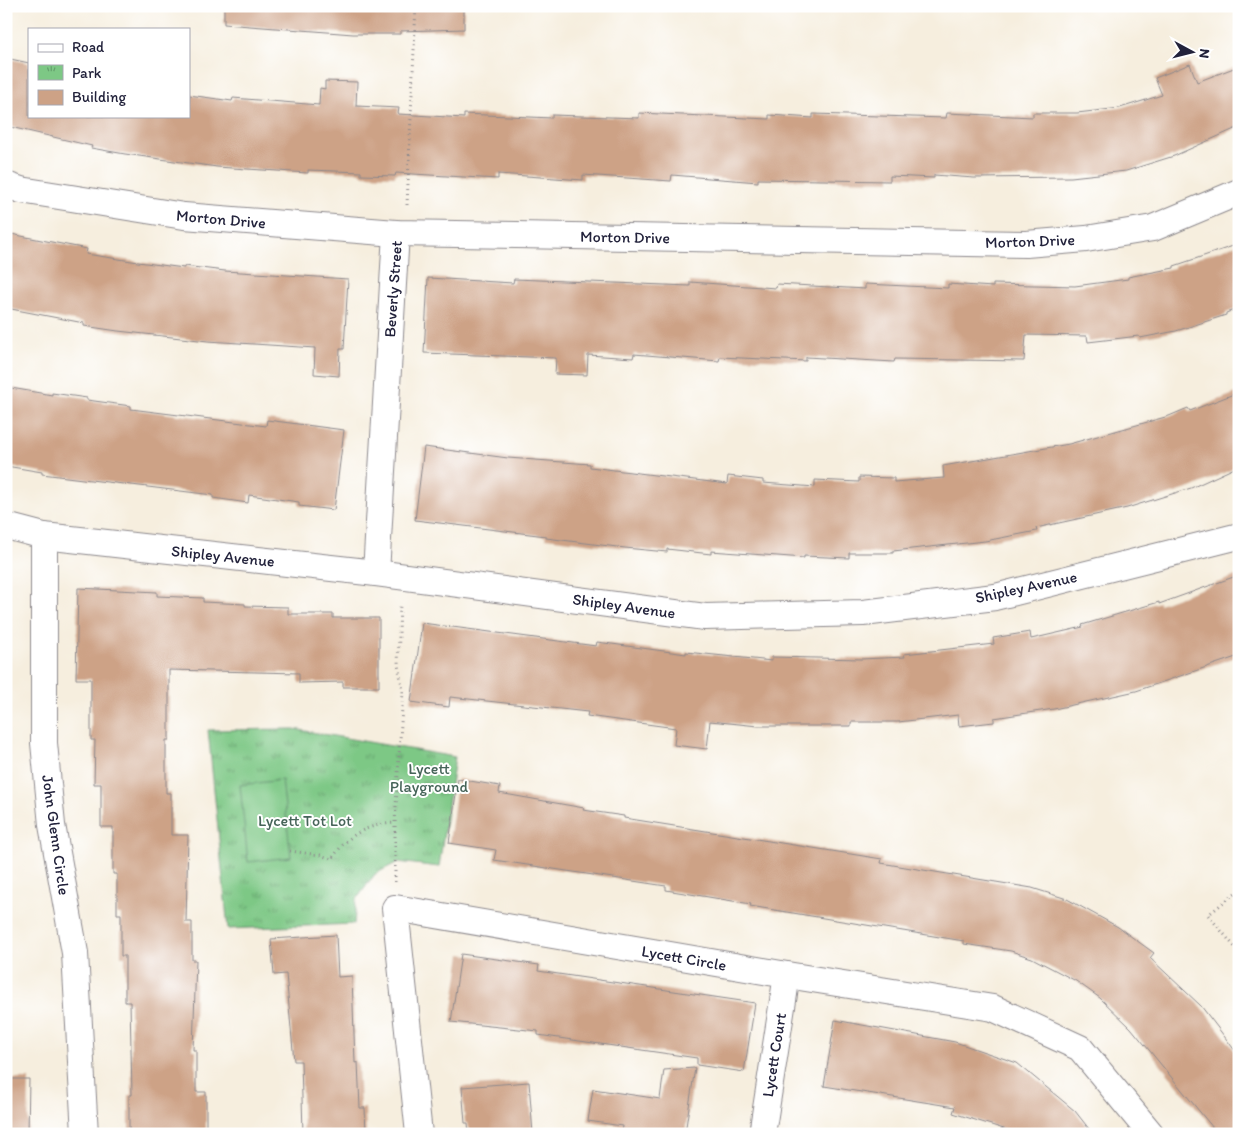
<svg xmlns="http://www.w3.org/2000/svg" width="1245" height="1140" viewBox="0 0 1245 1140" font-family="Itim,sans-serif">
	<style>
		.park { fill: url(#park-tufts); stroke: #507560 }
		.pitch { fill: #7dc885; stroke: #507560 }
		.building { fill: #cda286 }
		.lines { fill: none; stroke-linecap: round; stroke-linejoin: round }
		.minor-casing { stroke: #8c888c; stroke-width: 28 }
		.path { stroke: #8c888c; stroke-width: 3; stroke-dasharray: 1 4; stroke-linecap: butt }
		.minor { stroke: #fff; stroke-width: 26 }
		.labels { text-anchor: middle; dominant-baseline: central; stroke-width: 4; stroke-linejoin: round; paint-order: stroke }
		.street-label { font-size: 16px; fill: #22223b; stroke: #fff }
		.park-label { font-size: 16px; fill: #466459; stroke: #fff }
	</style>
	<defs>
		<pattern id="park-tufts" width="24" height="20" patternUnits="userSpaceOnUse" patternTransform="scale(1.25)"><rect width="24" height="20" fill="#7dc885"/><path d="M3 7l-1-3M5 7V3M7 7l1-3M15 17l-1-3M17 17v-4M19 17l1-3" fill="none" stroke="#66a26e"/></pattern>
	</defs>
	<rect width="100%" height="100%" fill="#fff"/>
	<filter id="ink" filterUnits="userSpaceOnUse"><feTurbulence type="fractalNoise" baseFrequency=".02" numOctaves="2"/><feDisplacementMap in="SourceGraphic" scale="10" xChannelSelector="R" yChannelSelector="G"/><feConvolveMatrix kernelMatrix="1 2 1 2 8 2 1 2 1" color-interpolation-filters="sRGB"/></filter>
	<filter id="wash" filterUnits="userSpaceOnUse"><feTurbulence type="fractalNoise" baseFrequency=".0096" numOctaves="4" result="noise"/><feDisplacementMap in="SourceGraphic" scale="20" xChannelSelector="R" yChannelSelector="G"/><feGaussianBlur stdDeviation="1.12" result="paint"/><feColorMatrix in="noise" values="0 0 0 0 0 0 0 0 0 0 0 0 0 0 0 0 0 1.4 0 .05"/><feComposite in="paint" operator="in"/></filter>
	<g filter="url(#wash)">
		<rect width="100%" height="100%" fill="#f6eede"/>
		<polygon class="park" points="294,729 455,757 439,867 398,862 375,874 356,900 354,924 228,929 208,730"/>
		<polygon class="pitch" points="282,780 291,857 248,862 240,785"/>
		<g id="blocks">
			<g class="building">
				<polygon points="224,6 464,6 464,29 400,31 400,34 353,34 224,24"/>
				<polygon points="6,58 29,63 29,116 189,116 189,95 232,101 233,98 319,105 320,88 325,89 325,81 357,82 356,106 399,108 398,114 464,118 464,114 552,118 552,115 639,118 639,113 769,119 769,115 813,118 813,114 946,118 947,113 1033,117 1033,113 1077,113 1120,108 1162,95 1155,78 1190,64 1197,82 1239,66 1239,127 1174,156 1126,171 1071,177 974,178 934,175 934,178 890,176 890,181 758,179 758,182 672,175 671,181 583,175 583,180 498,174 498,179 396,173 395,176 361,175 361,172 308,170 308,173 217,167 125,154 91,148 92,146 6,126"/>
				<polygon points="6,233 87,249 86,254 138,262 184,268 184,266 225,271 348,279 344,349 340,349 339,376 314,374 315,348 208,341 118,331 84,326 84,323 6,308"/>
				<polygon points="1239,244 1239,308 1226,313 1226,315 1176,331 1140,338 1139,336 1088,342 1087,336 1026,335 1024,361 895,359 894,362 806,357 806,361 720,357 719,361 634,354 633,358 588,355 587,375 555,374 556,358 424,353 428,278 513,283 514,279 690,286 690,282 776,288 777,284 865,289 865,284 948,288 948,284 993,287 993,284 1075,286 1128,279 1128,277 1174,268 1174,266"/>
				<polygon points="11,388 52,395 52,393 87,398 87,400 131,406 131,409 266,426 267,420 344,430 334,510 299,506 299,502 249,495 248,503 213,498 213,495 42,474 42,472 6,466 6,418"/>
				<polygon points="1239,392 1239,466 1191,488 1127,508 1036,528 1037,531 985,541 893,551 893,553 849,553 849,558 804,556 804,558 711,551 711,554 667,549 667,552 625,548 546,538 546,536 415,520 424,447 508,458 590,464 590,467 727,484 728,476 763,480 763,483 815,487 815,480 859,482 859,477 894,478 894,482 944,478 943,466 1069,444 1169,416 1188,408 1190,411"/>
				<polygon points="1239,575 1239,656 1136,691 1054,709 994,718 994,722 959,726 958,715 898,722 851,722 851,726 758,726 710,721 707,749 674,745 676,728 587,716 588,712 450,697 449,707 411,702 422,623 596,646 597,642 686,654 686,652 772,661 772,657 861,659 905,657 904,654 994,644 993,638 1030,632 1031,639 1083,627 1082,625 1159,602 1159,604"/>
				<polygon points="78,588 157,592 157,596 203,598 203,602 245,604 245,606 288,607 288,614 333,614 333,618 379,618 379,687 343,687 343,682 299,683 299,673 169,670 169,740 166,740 166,793 171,793 171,835 188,835 186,922 192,922 192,960 196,960 193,1050 196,1050 196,1092 206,1092 206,1131 129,1134 129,1095 132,1095 130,1002 125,1002 125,956 121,956 121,914 117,914 117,874 113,874 113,827 101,827 101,784 94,784 95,740 91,740 91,679 76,679"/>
				<polygon points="458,779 500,786 499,793 584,808 583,810 624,816 624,818 882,859 881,863 1032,888 1067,899 1118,927 1154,953 1150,958 1201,1006 1221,1032 1239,1056 1239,1127 1230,1134 1218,1134 1131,1028 1100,998 1076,981 1032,958 1011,951 964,944 964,941 750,906 751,904 666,890 666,886 494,860 496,850 449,843"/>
				<polygon points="336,935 338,977 352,976 355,1063 358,1062 360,1108 365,1108 366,1134 303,1134 301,1061 294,1061 286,974 274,975 271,939"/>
				<polygon points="461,954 539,965 538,971 755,1003 744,1072 697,1065 697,1058 538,1035 538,1031 451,1022"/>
				<polygon points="835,1020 955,1042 1017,1063 1075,1111 1093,1134 1020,1134 953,1113 955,1107 824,1086"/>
				<polygon points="695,1068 685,1133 663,1129 662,1134 621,1134 622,1126 588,1121 593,1089 660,1099 664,1070"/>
				<polygon points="6,1079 29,1079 28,1134 6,1134"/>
				<polygon points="529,1082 533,1134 469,1134 468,1123 465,1123 462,1087"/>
			</g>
		</g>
	</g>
	<g filter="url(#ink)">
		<use href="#blocks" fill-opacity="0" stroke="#8c888c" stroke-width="1"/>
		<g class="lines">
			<defs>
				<g id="minor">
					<polyline points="6,185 21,190 184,216 396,233 1026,244 1086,239 1153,228 1239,192"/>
					<polyline points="6,526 44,536 376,573 705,617 863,613 995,597 1239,536"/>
					<polyline points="44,536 44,743 52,825 75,953 85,1134"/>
					<polyline points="376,573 396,233"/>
					<polyline points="419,1134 395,908 787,975 993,1008 1080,1048 1151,1134"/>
					<polyline points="762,1134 787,975"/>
				</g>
			</defs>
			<use href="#minor" class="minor-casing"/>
			<g class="path">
				<polyline points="407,205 416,6"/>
				<path d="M290 851 320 855 332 859C348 834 366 825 395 823"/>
				<polyline points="395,882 395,823 403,691 398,665 400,604"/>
				<polyline points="1239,890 1208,915 1239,952"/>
			</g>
			<use href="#minor" class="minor"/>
		</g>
	</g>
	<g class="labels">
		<g class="street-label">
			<text transform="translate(221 219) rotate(5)">Morton Drive</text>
			<text transform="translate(625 237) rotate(1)">Morton Drive</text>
			<text transform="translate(1030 241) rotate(-2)">Morton Drive</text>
			<text transform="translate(393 289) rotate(-86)">Beverly Street</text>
			<text transform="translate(223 556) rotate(6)">Shipley Avenue</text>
			<text transform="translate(1026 587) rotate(-12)">Shipley Avenue</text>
			<text transform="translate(624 606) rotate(8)">Shipley Avenue</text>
			<text transform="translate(56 835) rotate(82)">John Glenn Circle</text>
			<text transform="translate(684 958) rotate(10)">Lycett Circle</text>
			<text transform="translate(774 1055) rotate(-81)">Lycett Court</text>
		</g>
		<g class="park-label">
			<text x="429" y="768">Lycett<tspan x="429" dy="18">Playground</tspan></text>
			<text x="305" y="820">Lycett Tot Lot</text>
		</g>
	</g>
	<rect width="1245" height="1140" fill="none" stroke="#fff" stroke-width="25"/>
	<rect x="28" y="28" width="162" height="90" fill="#ffffff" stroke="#a7a7b1"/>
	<rect x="38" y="44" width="25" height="8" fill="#ffffff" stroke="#a7a7b1"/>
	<text x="72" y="52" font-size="15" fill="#22223b">Road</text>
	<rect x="38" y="65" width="25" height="15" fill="url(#park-tufts)" stroke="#a7a7b1"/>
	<text x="72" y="78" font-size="15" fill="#22223b">Park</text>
	<rect x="38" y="90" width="25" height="15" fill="#cda286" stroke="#a7a7b1"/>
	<text x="72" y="102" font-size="15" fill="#22223b">Building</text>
	<g transform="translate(1192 52) rotate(97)" stroke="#ffffff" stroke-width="4" paint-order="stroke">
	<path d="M0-4L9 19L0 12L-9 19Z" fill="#22223b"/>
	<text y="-8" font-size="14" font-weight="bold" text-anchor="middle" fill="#22223b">N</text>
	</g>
</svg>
